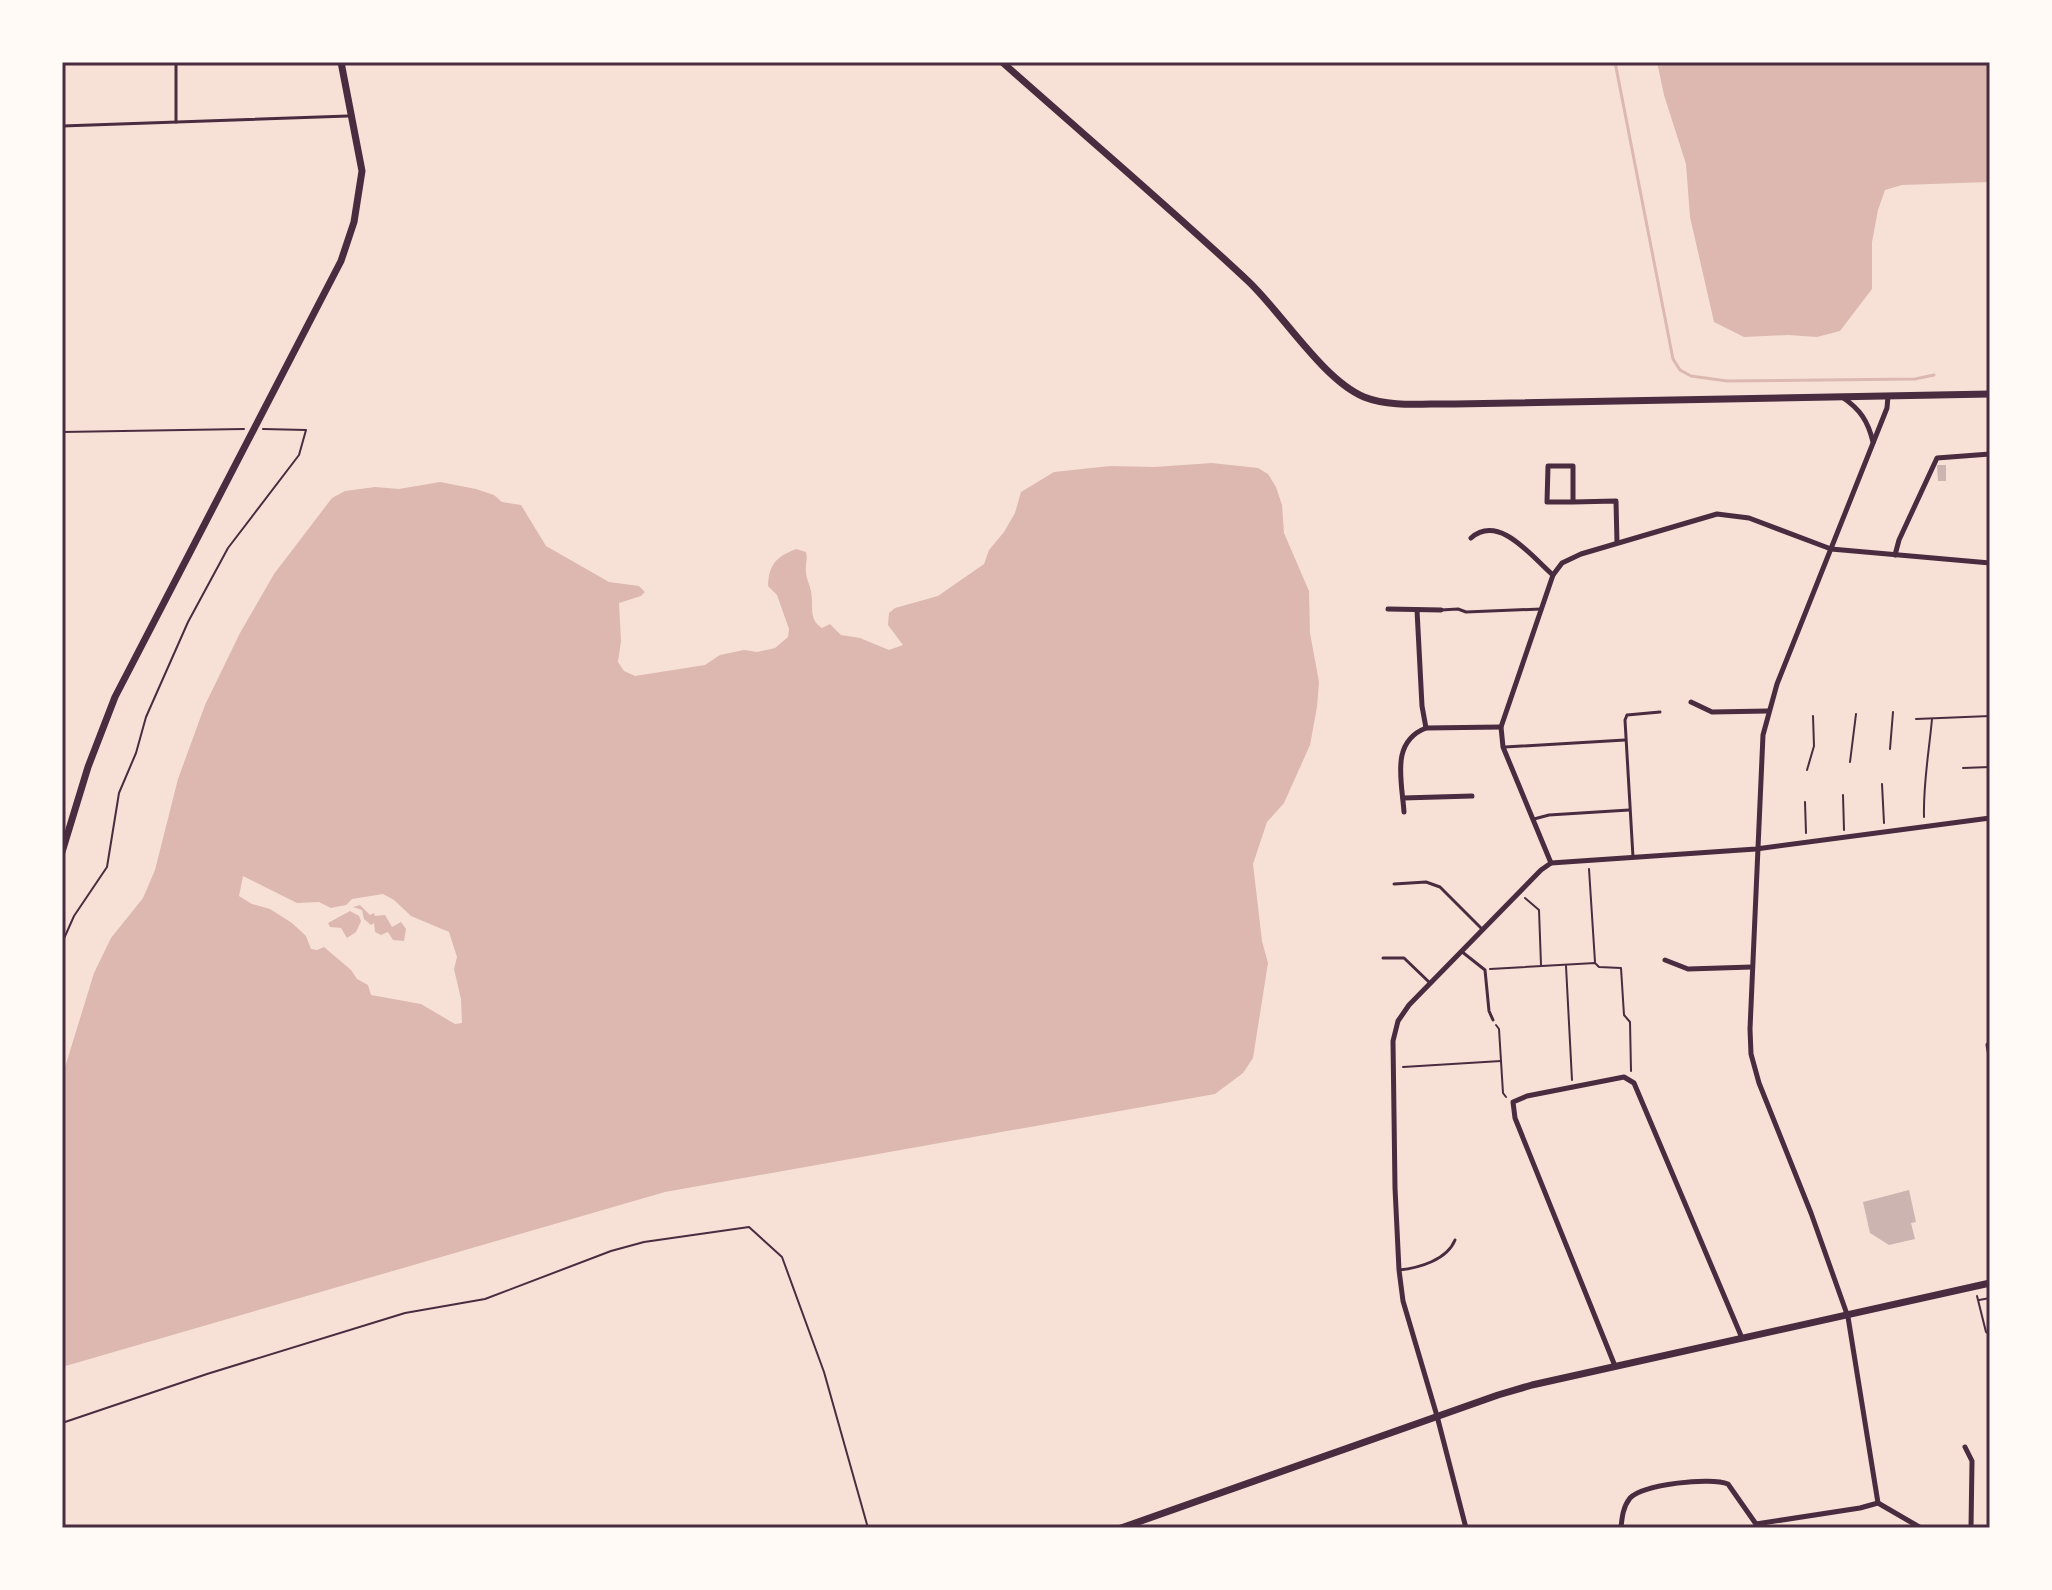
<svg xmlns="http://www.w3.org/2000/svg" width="2052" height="1590" viewBox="0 0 2052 1590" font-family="Montserrat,sans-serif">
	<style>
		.water { fill: #dcb8b0; fill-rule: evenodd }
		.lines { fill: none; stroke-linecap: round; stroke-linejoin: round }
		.stream { stroke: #dcb8b0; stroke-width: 3 }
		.building { fill: #ccb4b1 }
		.path { stroke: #4a2c40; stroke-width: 2 }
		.service { stroke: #4a2c40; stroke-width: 3 }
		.minor { stroke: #4a2c40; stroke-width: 5 }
		.tertiary { stroke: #4a2c40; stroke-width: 7 }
		.neatline { fill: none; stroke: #4a2c40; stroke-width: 3 }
	</style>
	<rect width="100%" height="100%" fill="#f7e1d7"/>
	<g class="water">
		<polygon points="1657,62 1990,62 1990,182 1902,185 1885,190 1878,210 1872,242 1872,289 1840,331 1817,337 1788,335 1744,337 1714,322 1690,217 1686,164 1664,95"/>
		<path d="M1212 463 1258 468 1268 474 1276 487 1282 505 1284 533 1309 591 1310 633 1319 682 1317 707 1310 745 1284 803 1267 822 1253 864 1262 941 1268 963 1253 1058 1243 1073 1215 1094 665 1192 62 1367V1077L94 973 111 938 143 898 155 870 178 779 205 705 240 633 274 574 332 498 345 491 375 487 399 489 440 482 476 489 494 495 502 502 521 505 546 546 609 582 639 586 645 592 641 596 619 603 621 641 618 662 624 671 635 676 705 665 720 655 744 650 757 652 775 648 788 637 789 629 777 595 768 586C769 564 776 557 796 549L806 552C808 560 805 564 806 572 806 578 810 585 811 591 814 606 808 619 822 628L830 624 841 635 860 638 889 650 903 645 888 625 889 613 895 608 938 596 984 564 989 550 1004 532 1015 513 1021 492 1054 472 1110 466 1154 467ZM243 876 297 903 319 902 331 908 346 905 352 899 383 894 394 900 411 916 449 932 457 957 454 969 461 999 462 1023 455 1024 421 1004 371 995 368 985 357 979 351 970 324 947 317 950 311 949 306 936 292 923 270 909 252 904 239 896Z"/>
		<polygon points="360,905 370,915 374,913 375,916 385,915 392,927 401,922 406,929 404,941 393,940 388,932 381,935 375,932 374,923 371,925 364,919 362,910 353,907"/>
		<polygon points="350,911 359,916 361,921 356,932 347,938 341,928 330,927 328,923"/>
	</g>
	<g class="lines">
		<polyline class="stream" points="1615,62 1673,359 1680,370 1691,376 1727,381 1915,379 1934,375"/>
	</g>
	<g class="building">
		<polygon points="1937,465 1946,465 1946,481 1938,481"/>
		<polygon points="1909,1190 1916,1222 1911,1223 1915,1239 1889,1245 1870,1233 1863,1202"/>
	</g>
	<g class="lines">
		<g class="path">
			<polyline points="62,432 244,429"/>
			<polyline points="1916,719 1990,716"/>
			<polyline points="1890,749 1893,712"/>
			<polyline points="1850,762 1856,714"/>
			<polyline points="1963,768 1990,767"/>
			<polyline points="1807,770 1814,746 1813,716"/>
			<polyline points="1882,784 1884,823"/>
			<polyline points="1843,795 1844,830"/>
			<polyline points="1805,802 1806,833"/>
			<path d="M1924 817C1923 784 1929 752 1932 719"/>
			<polyline points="1589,869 1595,962"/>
			<polyline points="1525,898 1539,910 1541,965"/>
			<polyline points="62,943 74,916 107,867 119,793 136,753 146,717 188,622 228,548 299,455 306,430 263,429"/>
			<polyline points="1566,966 1572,1080"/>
			<polyline points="1490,969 1595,963 1599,967 1621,968 1624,1015 1630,1022 1631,1071"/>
			<polyline points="1496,1025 1499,1029 1503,1093 1506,1097"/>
			<polyline points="1403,1067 1501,1061"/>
			<polyline points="1977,1296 1986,1332 1990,1335"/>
			<polyline points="1979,1300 1990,1298"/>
			<polyline points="62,1423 207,1374 405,1313 485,1299 611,1251 644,1242 749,1227 782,1257 824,1372 868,1528"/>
		</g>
		<g class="service">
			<polyline points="176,122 176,62"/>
			<polyline points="62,126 348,116"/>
			<polyline points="1441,610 1458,609 1466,612 1541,609"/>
			<polyline points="1505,747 1625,740"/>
			<polyline points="1534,819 1549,815 1629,810"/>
			<polyline points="1633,857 1625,720 1627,715 1660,712"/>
			<polyline points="1394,884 1426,882 1440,887 1483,930"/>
			<polyline points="1461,951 1485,970 1489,1011 1493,1020"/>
			<polyline points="1383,958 1404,958 1429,982"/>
			<path d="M1399 1270C1419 1268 1447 1260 1455 1240"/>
		</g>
		<g class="minor">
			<path d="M1842 397C1860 409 1868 421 1873 442"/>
			<polyline points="1573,502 1547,502 1548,466 1573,466 1573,502 1616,501 1617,543"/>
			<path d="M1471 538C1499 513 1532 557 1553 575"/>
			<polyline points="1895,555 1899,540 1937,458 1990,454"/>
			<polyline points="1388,609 1441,610"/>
			<polyline points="1417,610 1422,706 1426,728"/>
			<polyline points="1691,702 1712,712 1768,711"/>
			<polyline points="1403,798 1472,796"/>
			<path d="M1404 812C1402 781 1390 742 1426 728L1501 727"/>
			<polyline points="1551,863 1503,747 1501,727 1553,575 1562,563 1581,554 1717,514 1749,518 1831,549 1990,563"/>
			<polyline points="1665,960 1688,969 1752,967"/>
			<polyline points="1988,1045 1990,1056"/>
			<polyline points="1615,1366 1515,1118 1513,1102 1527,1096 1624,1077 1634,1083 1742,1338"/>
			<polyline points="1965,1447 1972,1461 1971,1528"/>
			<polyline points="1878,1503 1921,1528"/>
			<polyline points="1466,1528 1437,1416 1403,1301 1399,1270 1395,1188 1393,1041 1398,1021 1409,1005 1541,870 1551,863 1756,849 1990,818"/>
			<path d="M1621 1528C1622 1517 1623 1507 1630 1498 1643 1484 1711 1477 1728 1484L1756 1524 1860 1508 1878 1503 1848 1317 1811 1213 1759 1083 1751 1054 1750 1029 1763 735 1777 684 1887 408 1888 396"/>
		</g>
		<g class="tertiary">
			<path d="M1002 62C1084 135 1168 206 1248 281 1282 313 1323 380 1364 397 1392 408 1426 403 1455 404L1990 394"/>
			<polyline points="62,852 88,767 115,697 341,261 354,222 362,171 341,62"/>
			<polyline points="1121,1528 1498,1395 1532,1385 1990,1283"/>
		</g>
	</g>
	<rect width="2052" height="1590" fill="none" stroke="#fffaf5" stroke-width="128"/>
	<rect x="64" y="64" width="1924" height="1462" class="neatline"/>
</svg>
